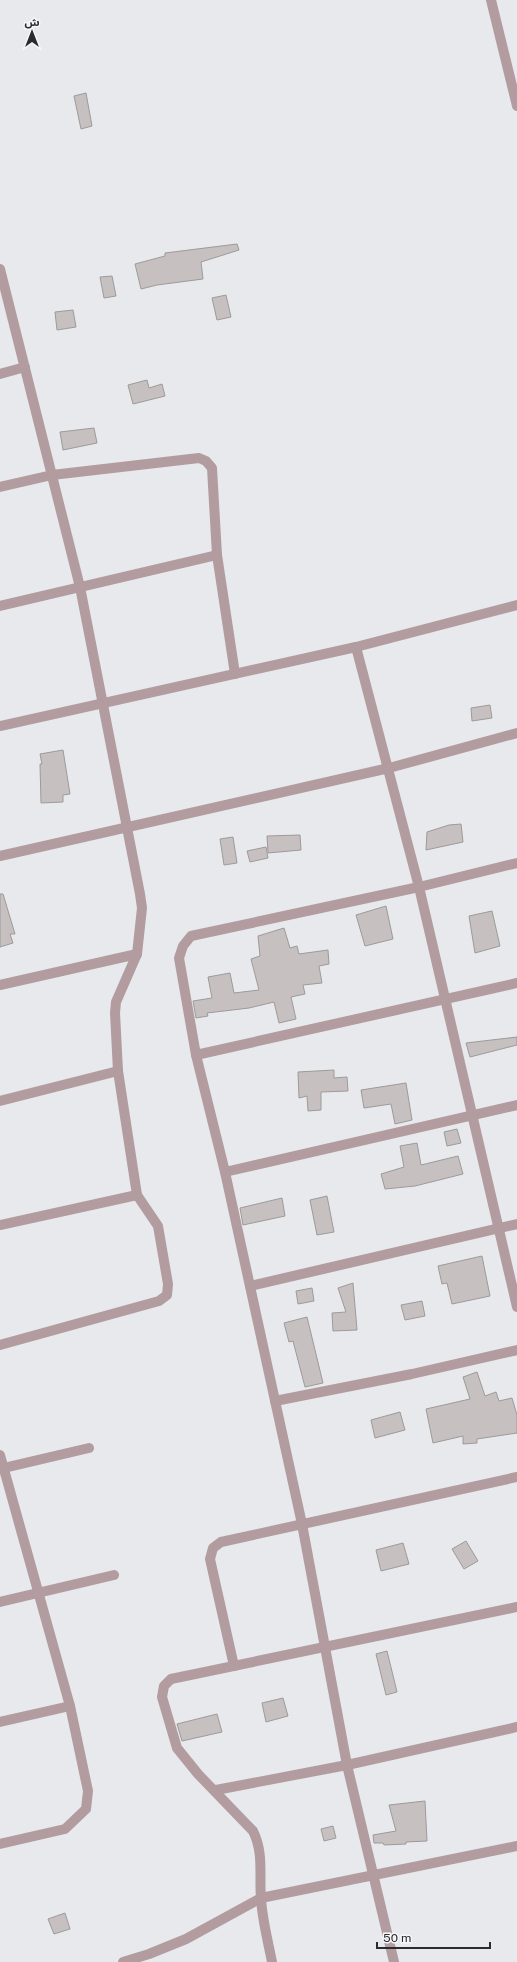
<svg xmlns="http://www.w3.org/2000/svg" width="517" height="1962" viewBox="0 0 517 1962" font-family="'Public Sans','Noto Sans Arabic',sans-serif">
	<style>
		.building { fill: #c6c1c0; stroke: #9e9a99 }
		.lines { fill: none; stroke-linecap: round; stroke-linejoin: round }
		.street { stroke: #b29ca0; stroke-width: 10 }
	</style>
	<rect width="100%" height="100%" fill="#e7e9ed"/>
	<g class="building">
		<polygon points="86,93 92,126 81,129 74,96"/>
		<polygon points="237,244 239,250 201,262 203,279 157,285 141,289 135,264 165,256 165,253"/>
		<polygon points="112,276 116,296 104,298 100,277"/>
		<polygon points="226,295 231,317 217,320 212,298"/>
		<polygon points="73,310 76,327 57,330 55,312"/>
		<polygon points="147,380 149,388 162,384 165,396 133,404 128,385"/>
		<polygon points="94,428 97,443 63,450 60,432"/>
		<polygon points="490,705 492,718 472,721 471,708"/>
		<polygon points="63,750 70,794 63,795 63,802 41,803 40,764 42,764 40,754"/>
		<polygon points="461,824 463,842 426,850 427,832 449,825"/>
		<polygon points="300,835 301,850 268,853 267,836"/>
		<polygon points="233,837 237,863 224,865 220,839"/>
		<polygon points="266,847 268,858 250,862 247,851"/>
		<polygon points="0,894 3,894 15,934 10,934 13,943 0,947"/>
		<polygon points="386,906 393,939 365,946 356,915"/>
		<polygon points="492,911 500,946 475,953 469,916"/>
		<polygon points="284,928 290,948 297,946 299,954 328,950 329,964 319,966 322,983 303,985 305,994 291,997 296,1019 279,1023 274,1002 249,1008 207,1013 208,1016 196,1018 193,1001 212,998 208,977 230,973 234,993 259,990 251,959 260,956 258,936"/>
		<polygon points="517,1037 517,1045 470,1057 466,1043"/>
		<polygon points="334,1070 334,1078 347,1077 348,1091 321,1092 321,1110 308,1111 307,1096 299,1098 298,1072"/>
		<polygon points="406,1083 412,1120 395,1124 391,1104 364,1108 361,1090"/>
		<polygon points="457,1129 461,1143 447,1146 444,1132"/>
		<polygon points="417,1143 421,1165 458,1156 463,1174 415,1186 385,1189 381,1174 404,1167 400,1146"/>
		<polygon points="327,1196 334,1232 317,1235 310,1200"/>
		<polygon points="282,1198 285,1216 243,1225 240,1208"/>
		<polygon points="482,1256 490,1296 452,1304 447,1283 442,1284 438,1266"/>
		<polygon points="353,1283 357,1330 333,1331 332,1313 346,1312 338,1288"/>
		<polygon points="312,1288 314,1301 298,1304 296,1291"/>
		<polygon points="422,1301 425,1316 405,1320 401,1305"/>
		<polygon points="307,1317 323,1383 305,1387 293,1341 289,1342 284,1323"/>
		<polygon points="477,1372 485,1396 496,1392 499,1401 512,1398 517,1415 517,1433 477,1439 477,1443 463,1444 463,1436 433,1443 426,1409 470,1399 463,1377"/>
		<polygon points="400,1412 405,1430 375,1438 371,1420"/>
		<polygon points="466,1541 478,1561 464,1569 452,1549"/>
		<polygon points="403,1543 409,1564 381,1571 376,1550"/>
		<polygon points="387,1651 397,1692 386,1695 376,1654"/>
		<polygon points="283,1698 288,1716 266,1722 262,1703"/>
		<polygon points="217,1714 222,1732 182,1741 177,1724"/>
		<polygon points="425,1801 427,1841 406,1842 406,1844 384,1845 383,1843 374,1843 373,1835 396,1831 389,1805"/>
		<polygon points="333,1826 336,1838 324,1841 321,1829"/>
		<polygon points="65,1913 70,1929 54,1934 48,1919"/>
	</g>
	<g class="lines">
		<g class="street">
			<polyline points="491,0 517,106"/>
			<polyline points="0,269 80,587 140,894 142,908 137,954 116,1002 115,1013 118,1071 137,1195 158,1226 168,1284 167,1295 159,1301 0,1345"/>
			<polyline points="0,374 25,367"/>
			<polyline points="0,487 52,475 199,458 206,461 212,468 217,555 235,674"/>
			<polyline points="0,606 217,555"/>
			<polyline points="356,647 419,887 517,1307"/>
			<polyline points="0,726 356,647 517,605"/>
			<polyline points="0,856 389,768 517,733"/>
			<polyline points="0,985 137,954"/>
			<polyline points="196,1055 517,983"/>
			<polyline points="0,1101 118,1071"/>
			<polyline points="225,1172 517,1105"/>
			<polyline points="0,1225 137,1195"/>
			<polyline points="250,1286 517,1224"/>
			<polyline points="275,1401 412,1374 517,1350"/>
			<polyline points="0,1455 70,1706 88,1791 86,1809 65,1829 0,1844"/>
			<polyline points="0,1469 89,1448"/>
			<polyline points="0,1602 114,1575"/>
			<polyline points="234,1666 210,1559 213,1548 221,1542 517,1477"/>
			<polyline points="0,1722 70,1706"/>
			<polyline points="216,1790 347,1765 517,1727"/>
			<polyline points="123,1962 149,1954 186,1939 261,1898 517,1846"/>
			<path d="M272 1962C268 1941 262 1919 261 1898 259 1875 264 1853 253 1831L198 1774 177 1748 162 1697 164 1686 171 1679 517 1607"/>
			<polyline points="394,1962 347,1765 302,1524 225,1172 196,1055 179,958 183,946 191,936 419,887 517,863"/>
		</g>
	</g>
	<g transform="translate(32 32)" stroke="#f4f6fa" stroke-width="3" paint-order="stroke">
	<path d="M0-3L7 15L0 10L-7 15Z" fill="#2a2b2d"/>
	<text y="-6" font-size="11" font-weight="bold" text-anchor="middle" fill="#2a2b2d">ش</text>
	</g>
	<path d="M377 1942v6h113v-6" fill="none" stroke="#2a2b2d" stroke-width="2"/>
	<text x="383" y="1942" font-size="12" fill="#2a2b2d" stroke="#f4f6fa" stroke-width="3" paint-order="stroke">50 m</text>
</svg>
